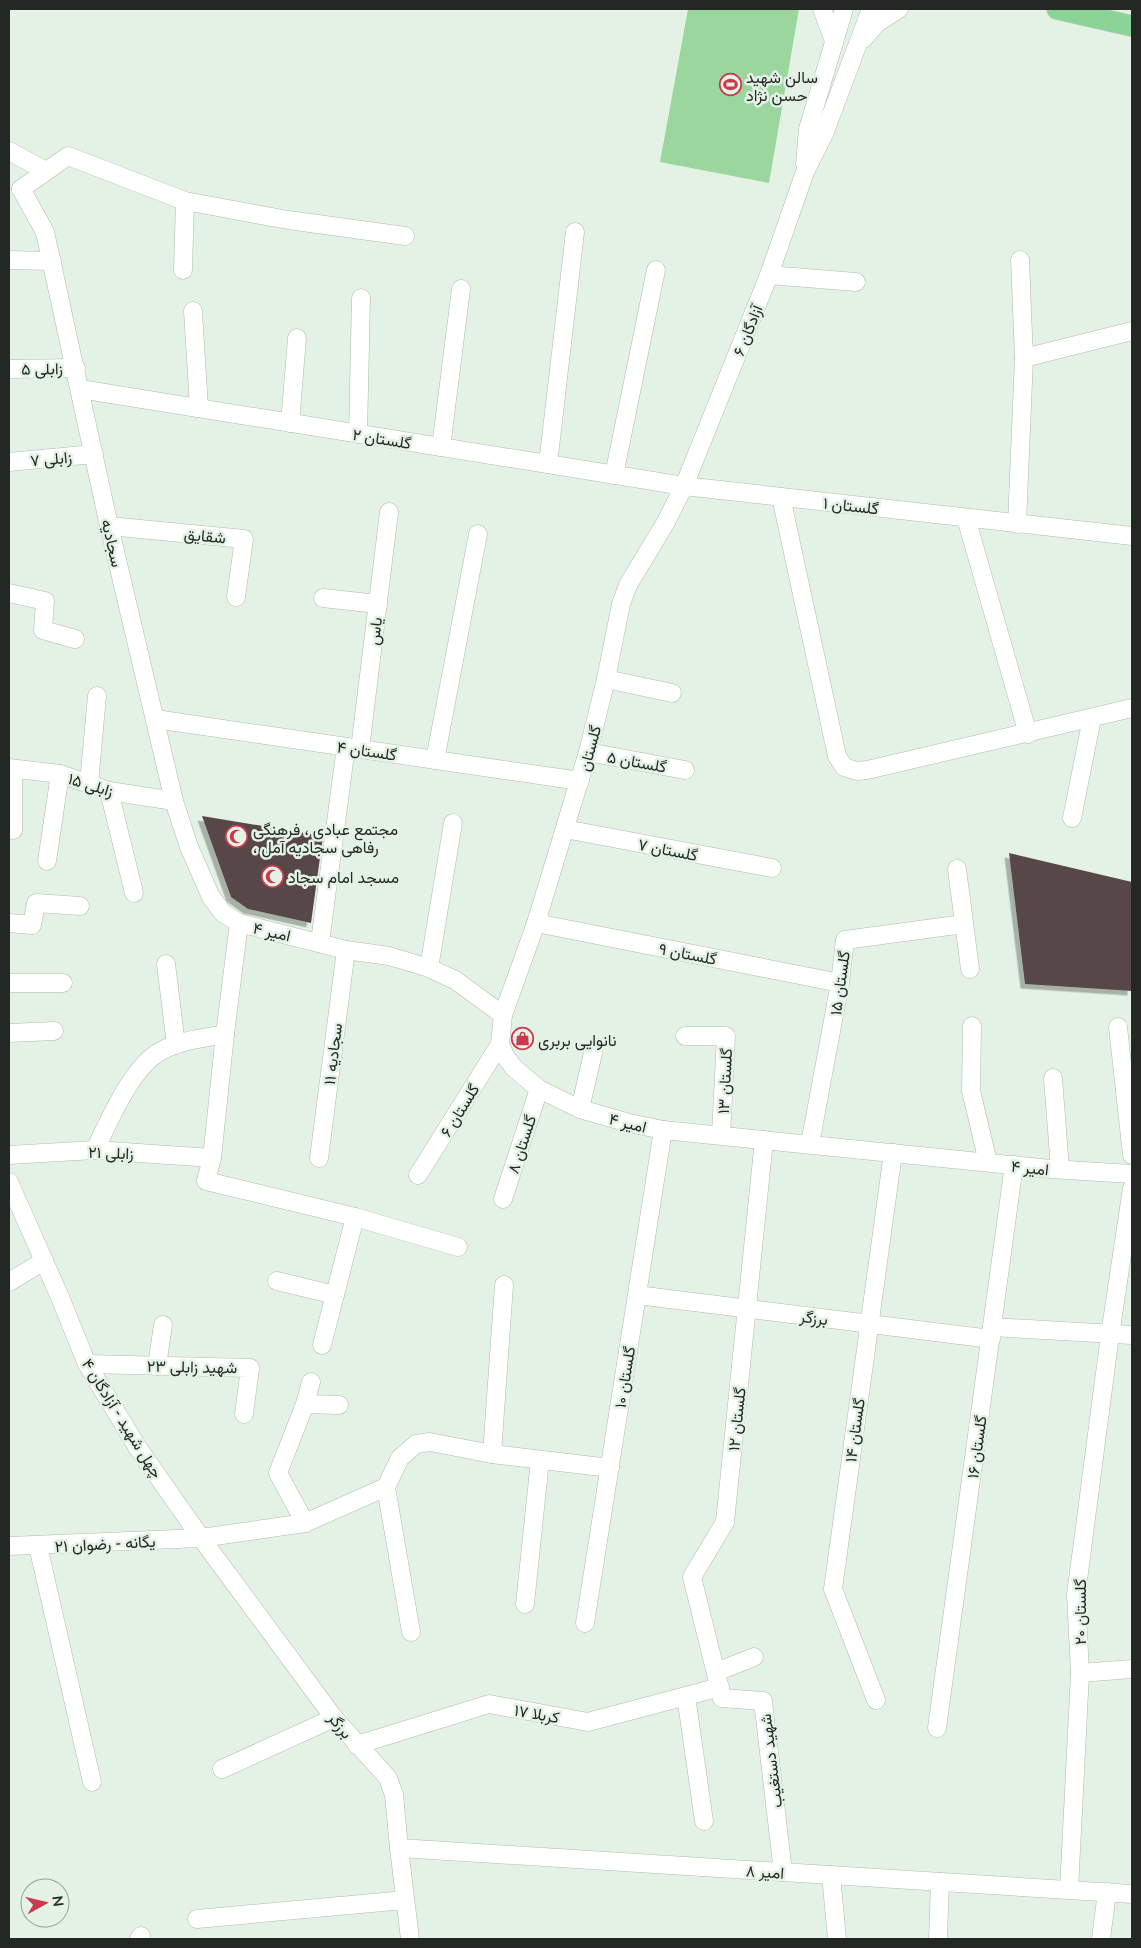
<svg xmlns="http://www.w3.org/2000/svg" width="1141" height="1948" viewBox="0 0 1141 1948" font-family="Lato,Vazirmatn,sans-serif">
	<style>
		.green { fill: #9ad69e }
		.building { fill: #584748; filter: url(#shadow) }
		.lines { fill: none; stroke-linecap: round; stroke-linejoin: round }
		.minor-casing { stroke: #aebbae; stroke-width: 19 }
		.major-casing { stroke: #d3d4d3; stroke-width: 22 }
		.minor { stroke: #fff; stroke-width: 18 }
		.major { stroke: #8bd397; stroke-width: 21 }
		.labels { text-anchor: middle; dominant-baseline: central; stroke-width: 5; stroke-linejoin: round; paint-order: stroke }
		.poi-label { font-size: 16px; fill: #232824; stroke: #e4f2e5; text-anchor: start }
		.street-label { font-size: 16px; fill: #232824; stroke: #e4f2e5 }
	</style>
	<defs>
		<filter id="shadow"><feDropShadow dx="-4.5" dy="4.5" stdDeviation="0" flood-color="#0004"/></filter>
	</defs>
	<rect width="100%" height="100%" fill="#e4f2e5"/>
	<polygon class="green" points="688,9 799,9 769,183 660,162"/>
	<g class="building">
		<polygon points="202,816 323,836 311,923 248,909 231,897"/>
		<polygon points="1009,853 1132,882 1132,991 1025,984"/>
	</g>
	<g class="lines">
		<defs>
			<g id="minor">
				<polyline points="822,9 834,41"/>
				<polyline points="871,9 824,134 805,172 769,275 684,486 666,522 628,585 621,604 606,679 588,752 536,923 503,1015 500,1044 505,1056 514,1068 539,1089 580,1109 629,1123 663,1130 1051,1169 1132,1174"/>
				<polyline points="863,39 877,23 899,9"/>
				<polyline points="9,151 46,171"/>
				<polyline points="805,164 808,129 844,9"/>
				<polyline points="21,189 45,232 109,526 174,801 189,847 211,897 223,913 239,923 346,950 389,956 429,968 455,980 503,1015"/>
				<polyline points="21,189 68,156 185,201 288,220 405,236"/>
				<polyline points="9,260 52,261"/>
				<polyline points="1020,260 1024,358"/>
				<polyline points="183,270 185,201"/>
				<polyline points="769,275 856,282"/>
				<polyline points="193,311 199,408"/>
				<polyline points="9,369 76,368"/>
				<polyline points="80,389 684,486 1132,536"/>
				<polyline points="290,423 297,338"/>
				<polyline points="358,434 361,298"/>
				<polyline points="441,447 461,289"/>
				<polyline points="9,462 94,454"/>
				<polyline points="548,464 575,232"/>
				<polyline points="614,475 656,270"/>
				<polyline points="781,497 837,756 844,767 857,771 867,770 1132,708"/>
				<polyline points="966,518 1028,734"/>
				<polyline points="1017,524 1024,358 1132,331"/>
				<polyline points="109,526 244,539 236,597"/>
				<polyline points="9,593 45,601 43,630 75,639"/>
				<polyline points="323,598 378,604"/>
				<polyline points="606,679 672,693"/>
				<polyline points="155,719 580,781"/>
				<polyline points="360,749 389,512"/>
				<polyline points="588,752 685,770"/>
				<polyline points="435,760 478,534"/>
				<polyline points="9,768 60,774 109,791 174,801"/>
				<polyline points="89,783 97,696"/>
				<polyline points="109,791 134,893"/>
				<polyline points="1072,818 1092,718"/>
				<polyline points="565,829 772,868"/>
				<polyline points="13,830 13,769"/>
				<polyline points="47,861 60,774"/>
				<polyline points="957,869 970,969"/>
				<polyline points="9,923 32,925 36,903 80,906"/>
				<polyline points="536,923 840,983"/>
				<polyline points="320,942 346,747"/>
				<polyline points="166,964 176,1045"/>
				<polyline points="429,968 453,823"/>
				<polyline points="9,983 63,983"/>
				<polyline points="972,1026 971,1091 988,1162"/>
				<polyline points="1118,1027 1132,1155"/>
				<polyline points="9,1033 54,1031"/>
				<polyline points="225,1034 212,1158 206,1181 355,1217 458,1247"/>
				<polyline points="685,1036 726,1036 721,1135"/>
				<polyline points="1053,1078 1060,1169"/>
				<polyline points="580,1109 593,1053"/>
				<polyline points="764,1140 725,1522 692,1577 722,1698 763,1701 783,1872"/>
				<polyline points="810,1144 840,983 845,940 964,924"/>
				<path d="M95 1150C109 1121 132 1066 161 1051 180 1040 204 1038 225 1034L239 923"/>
				<polyline points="9,1155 95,1150 212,1158"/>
				<polyline points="319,1158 346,950"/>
				<polyline points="418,1175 500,1044"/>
				<polyline points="9,1182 59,1295 87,1364 138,1448 201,1538 334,1718 388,1778 394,1795 399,1848 410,1939"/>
				<polyline points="503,1199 539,1089"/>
				<polyline points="277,1281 335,1295"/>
				<polyline points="9,1282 44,1261"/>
				<polyline points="637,1295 991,1339"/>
				<polyline points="992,1327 1132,1335"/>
				<polyline points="322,1345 355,1217"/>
				<polyline points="87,1364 250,1368 244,1414"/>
				<polyline points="157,1366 163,1325"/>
				<polyline points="305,1404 339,1405"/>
				<polyline points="492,1454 504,1285"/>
				<polyline points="305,1523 278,1473 305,1404 311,1382"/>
				<polyline points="9,1546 201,1538 305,1523 386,1487"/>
				<polyline points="38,1546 92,1782"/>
				<polyline points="525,1604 540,1460"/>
				<polyline points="585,1623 663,1130"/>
				<polyline points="411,1632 386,1487 400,1458 416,1444 430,1442 492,1454 610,1468"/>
				<polyline points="716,1672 754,1657"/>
				<polyline points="1080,1673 1132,1669"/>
				<polyline points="686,1696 704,1821"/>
				<polyline points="876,1700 833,1589 893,1153"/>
				<polyline points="937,1728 1014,1165"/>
				<polyline points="357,1745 489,1704 588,1722 720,1687"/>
				<polyline points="222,1769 334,1718"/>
				<polyline points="399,1848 1132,1894"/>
				<polyline points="831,1875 837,1939"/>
				<polyline points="1069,1890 1080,1673 1076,1595 1110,1335 1132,1188"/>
				<polyline points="197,1919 405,1900"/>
				<polyline points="139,1939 141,1936"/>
				<polyline points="938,1939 940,1882"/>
				<polyline points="1101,1939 1107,1892"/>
			</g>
			<polyline id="major" points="1057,9 1132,26"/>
		</defs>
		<use href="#minor" class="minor-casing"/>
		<use href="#major" class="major-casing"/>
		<use href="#minor" class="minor"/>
		<use href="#major" class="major"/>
	</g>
	<defs>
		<symbol id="stadium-ring" viewBox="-11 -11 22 22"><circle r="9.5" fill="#e4f2e5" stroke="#ca394e" stroke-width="1.5"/><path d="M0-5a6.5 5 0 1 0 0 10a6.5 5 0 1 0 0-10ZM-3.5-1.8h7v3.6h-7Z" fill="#ca394e"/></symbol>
		<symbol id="mosque-ring" viewBox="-11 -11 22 22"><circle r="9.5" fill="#e4f2e5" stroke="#ca394e" stroke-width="1.5"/><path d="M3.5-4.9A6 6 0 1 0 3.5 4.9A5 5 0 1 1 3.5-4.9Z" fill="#ca394e"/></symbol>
		<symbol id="shop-ring" viewBox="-11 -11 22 22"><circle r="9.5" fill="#e4f2e5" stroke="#ca394e" stroke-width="1.5"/><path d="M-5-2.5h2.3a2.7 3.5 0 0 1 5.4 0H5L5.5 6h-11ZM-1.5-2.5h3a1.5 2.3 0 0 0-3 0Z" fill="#ca394e"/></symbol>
	</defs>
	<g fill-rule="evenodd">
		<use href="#stadium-ring" x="718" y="72" width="25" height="25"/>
		<use href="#mosque-ring" x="224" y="824" width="25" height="25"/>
		<use href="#mosque-ring" x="260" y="864" width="25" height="25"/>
		<use href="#shop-ring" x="510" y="1026" width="25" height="25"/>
	</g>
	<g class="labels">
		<g class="poi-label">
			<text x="746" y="76">سالن شهید<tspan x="746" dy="18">حسن نژاد</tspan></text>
			<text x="253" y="828">مجتمع عبادی ، فرهنگی<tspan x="253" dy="18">، رفاهی سجادیه آمل</tspan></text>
			<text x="288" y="876">مسجد امام سجاد</text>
			<text x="538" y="1039">نانوایی بربری</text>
		</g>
		<g class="street-label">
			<text transform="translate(747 330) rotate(-68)">آزادگان ۶</text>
			<text transform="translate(42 368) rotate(-1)">زابلی ۵</text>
			<text transform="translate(382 438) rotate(9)">گلستان ۲</text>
			<text transform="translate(51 458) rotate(-5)">زابلی ۷</text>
			<text transform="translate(851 505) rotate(6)">گلستان ۱</text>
			<text transform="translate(205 535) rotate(6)">شقایق</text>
			<text transform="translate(113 543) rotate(77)">سجادیه</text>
			<text transform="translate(374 631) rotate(-83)">یاس</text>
			<text transform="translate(589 748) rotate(-75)">گلستان</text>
			<text transform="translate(367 750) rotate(8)">گلستان ۴</text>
			<text transform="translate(637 761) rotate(10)">گلستان ۵</text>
			<text transform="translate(91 784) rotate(17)">زابلی ۱۵</text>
			<text transform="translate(668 849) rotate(11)">گلستان ۷</text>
			<text transform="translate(272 931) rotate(13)">امیر ۴</text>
			<text transform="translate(688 953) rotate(11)">گلستان ۹</text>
			<text transform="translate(839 983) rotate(-82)">گلستان ۱۵</text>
			<text transform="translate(332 1054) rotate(-83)">سجادیه ۱۱</text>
			<text transform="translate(724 1081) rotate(-87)">گلستان ۱۳</text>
			<text transform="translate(459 1110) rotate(-58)">گلستان ۶</text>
			<text transform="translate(628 1122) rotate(14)">امیر ۴</text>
			<text transform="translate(521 1144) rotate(-72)">گلستان ۸</text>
			<text transform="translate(111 1152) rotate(2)">زابلی ۲۱</text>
			<text transform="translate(1030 1167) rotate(6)">امیر ۴</text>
			<text transform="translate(814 1317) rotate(7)">برزگر</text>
			<text transform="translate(192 1366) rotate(1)">شهید زابلی ۲۳</text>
			<text transform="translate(624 1377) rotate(-81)">گلستان ۱۰</text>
			<text transform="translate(123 1418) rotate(58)">چهل شهید - آزادگان ۴</text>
			<text transform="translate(736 1419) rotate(-84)">گلستان ۱۲</text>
			<text transform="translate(854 1430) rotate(-82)">گلستان ۱۴</text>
			<text transform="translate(976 1447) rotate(-82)">گلستان ۱۶</text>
			<text transform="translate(105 1543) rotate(-3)">یگانه - رضوان ۲۱</text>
			<text transform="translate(1079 1612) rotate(-90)">گلستان ۲۰</text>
			<text transform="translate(537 1713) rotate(10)">کربلا ۱۷</text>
			<text transform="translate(341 1725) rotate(51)">برزگر</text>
			<text transform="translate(770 1761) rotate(-97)">شهید دستغیب</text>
			<text transform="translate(765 1871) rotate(4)">امیر ۸</text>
		</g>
	</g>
	<rect width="1141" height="1948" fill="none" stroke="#232824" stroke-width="20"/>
	<g transform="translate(45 1903) rotate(82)"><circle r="24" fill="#e4f2e5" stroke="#97a198"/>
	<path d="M0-4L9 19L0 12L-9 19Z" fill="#ca394e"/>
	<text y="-8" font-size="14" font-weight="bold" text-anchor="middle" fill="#232824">N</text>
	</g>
</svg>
